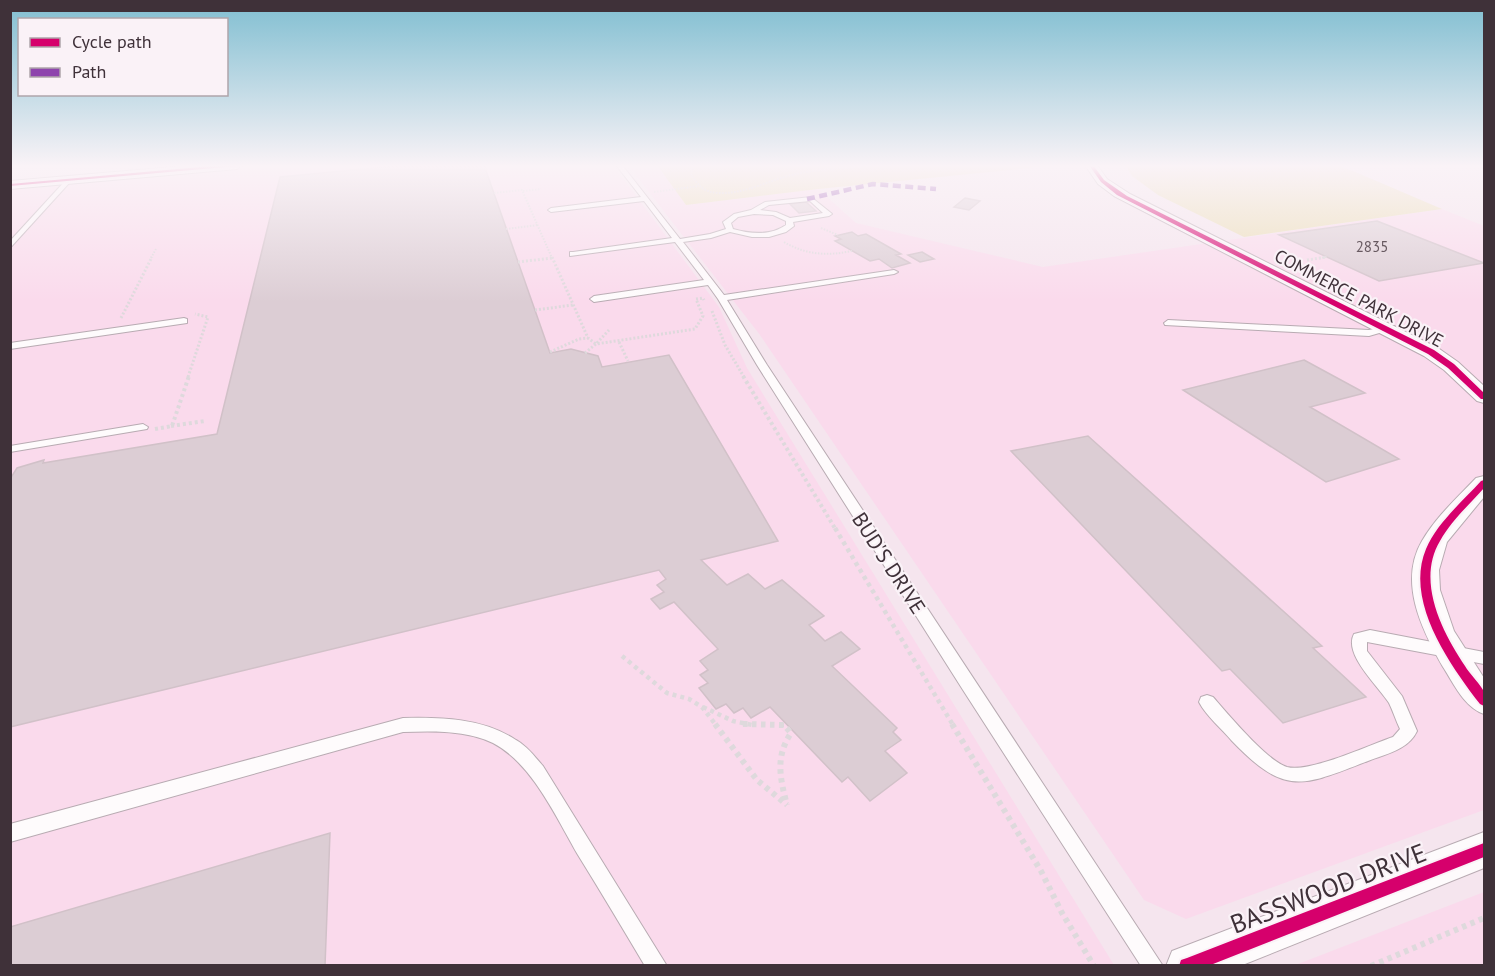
<svg xmlns="http://www.w3.org/2000/svg" width="1495" height="976" viewBox="0 0 1495 976" font-family="'PT Sans',sans-serif">
	<style>
		.built { fill: #fadaec }
		.green { fill: #ebdeb6 }
		.building { fill: #dccdd4; stroke: #d1c1c8; stroke-width: 1.5 }
		.lines { fill: none; stroke-linecap: round; stroke-linejoin: round }
		.service-casing { stroke: #b8abb2; stroke-width: 2 }
		.minor-casing { stroke: #b8abb2; stroke-width: 2 }
		.path-far4 { stroke: #ded9dc; stroke-width: 2; stroke-dasharray: 1.5 1.5; stroke-linecap: butt }
		.path-far3 { stroke: #ded9dc; stroke-width: 3; stroke-dasharray: 2 2; stroke-linecap: butt }
		.path-far2 { stroke: #ded9dc; stroke-width: 4; stroke-dasharray: 3 3; stroke-linecap: butt }
		.path-far1 { stroke: #ded9dc; stroke-width: 4.5; stroke-dasharray: 4 4; stroke-linecap: butt }
		.path { stroke: #ded9dc; stroke-width: 6; stroke-dasharray: 4.5 4.5; stroke-linecap: butt }
		.service { fill: #fefbfc; fill-rule: evenodd }
		.minor { fill: #fefbfc; fill-rule: evenodd }
		.quiet { stroke: #8e44ad; stroke-width: 4.5; stroke-dasharray: 8 4.5; stroke-linecap: butt }
		.cycleway-casing { stroke: #faf2f7; stroke-width: 4 }
		.cycleway { fill: #d6006c; fill-rule: evenodd }
		.labels { text-anchor: middle; dominant-baseline: central; stroke-width: 4.5; stroke-linejoin: round; paint-order: stroke }
		.far-number-label { font-size: 15px; fill: #685a61 }
		.far-street-label { font-size: 18px; fill: #3f3139; stroke: #faf2f7 }
		.street-label { font-size: 21px; fill: #3f3139; stroke: #faf2f7 }
		.near-street-label { font-size: 26px; fill: #3f3139; stroke: #faf2f7 }
	</style>
	<rect width="100%" height="100%" fill="#f5e5ee"/>
	<g class="built">
		<polygon points="264,165 613,165 719,307 747,368 1114,965 11,965 10,190"/>
		<polygon points="628,165 658,165 686,205 818,189 856,223 1043,267 1442,209 1484,226 1484,810 1186,919 1144,900 760,335"/>
		<polygon points="1484,892 1484,965 1295,965 1311,959"/>
	</g>
	<g class="green">
		<polygon points="657,165 1060,165 818,189 686,205"/>
		<polygon points="1125,165 1339,165 1442,209 1244,237 1158,195 1132,176"/>
	</g>
	<g class="building">
		<polygon points="405,165 484,165 550,353 571,349 598,356 602,367 669,355 778,541 701,560 727,585 748,574 765,589 782,580 824,616 809,625 825,641 841,632 860,649 832,666 897,728 893,732 901,740 885,751 907,773 870,801 848,777 842,782 770,707 751,718 743,708 734,713 726,704 716,709 699,688 708,683 700,675 708,670 700,661 718,649 674,602 660,609 651,599 664,592 657,585 666,579 659,570 10,727 10,479 17,468 44,460 43,463 217,434 280,177"/>
		<polygon points="965,198 980,201 969,210 954,207"/>
		<polygon points="806,202 816,211 799,213 790,204"/>
		<polygon points="1377,221 1484,263 1379,281 1279,235"/>
		<polygon points="852,232 858,236 866,234 901,254 896,255 910,263 892,268 879,259 870,261 835,241 841,239 835,236"/>
		<polygon points="922,252 934,259 920,262 908,255"/>
		<polygon points="1304,360 1365,393 1310,407 1399,459 1326,482 1183,390"/>
		<polygon points="1088,436 1322,646 1313,648 1366,697 1283,723 1230,669 1222,671 1011,451"/>
		<polygon points="330,833 325,966 10,966 10,927"/>
	</g>
	<g class="lines">
		<defs>
			<g id="service">
				<path d="M616 165H622L680 239 710 234 726 229 723 222 734 214 751 210 765 202 811 197 831 213 832 214 829 216 793 222 794 226 786 232 769 237H752L730 232 711 238 683 242 724 295 894 270 898 272 894 274 727 300 767 365 1163 966H1141L963 690 757 365 718 299 708 285 594 302 590 299 594 296 704 280 675 242 570 256V252H573L672 238 644 201 551 212 548 210 551 208 641 197ZM810 201 823 213 790 218 776 212 760 210 769 205ZM754 214 773 215 786 221V225C770 236 751 234 733 229L731 223 738 217Z"/>
				<polygon points="66,180 71,181 10,248 10,241"/>
				<polygon points="184,318 187,319 187,323 10,349 10,343"/>
				<polygon points="1168,320 1369,330 1388,326 1393,329 1369,336 1165,325 1164,323"/>
				<polygon points="143,424 148,427 147,429 10,452 10,446"/>
				<path d="M1370 630 1484 652V664L1367 642V651L1402 696 1417 731C1408 750 1386 754 1368 761 1301 787 1285 796 1232 741 1222 729 1206 716 1199 702L1201 697 1207 695 1213 697C1228 714 1267 761 1287 767 1310 773 1369 745 1393 737L1400 729C1396 721 1393 711 1389 703 1378 686 1343 654 1354 634Z"/>
				<path d="M403 718C441 717 483 718 516 740 527 746 535 757 543 766L667 966H645C623 929 601 892 578 855 557 819 532 763 493 743 466 730 433 731 403 732L10 842V824Z"/>
			</g>
			<g id="minor">
				<polygon points="196,165 243,165 237,169 10,189 10,181"/>
				<polygon points="1085,165 1097,165 1107,179 1130,194 1438,348 1458,362 1484,386 1484,403 1477,401 1444,370 1424,356 1114,196 1098,184"/>
				<path d="M1484 476V497L1447 542 1439 570 1440 590 1454 631 1484 678V714C1464 707 1454 684 1443 667 1422 630 1398 582 1422 541 1436 517 1457 498 1476 478Z"/>
				<polygon points="1484,832 1484,868 1240,966 1166,966 1172,951"/>
			</g>
		</defs>
		<use href="#service" class="service-casing"/>
		<use href="#minor" class="minor-casing"/>
		<g class="path-far4">
			<path d="M693 165 691 174C698 186 705 193 720 193 746 194 771 179 796 174 822 168 849 168 875 165"/>
			<polyline points="523,191 541,189"/>
			<polyline points="654,192 699,186"/>
			<polyline points="494,193 522,190 552,258"/>
			<polyline points="821,228 838,235"/>
			<polyline points="506,229 538,225"/>
			<path d="M784 242C806 255 828 256 852 251"/>
			<polyline points="151,258 156,249"/>
			<polyline points="1319,258 1327,257"/>
		</g>
		<g class="path-far3">
			<polyline points="552,257 588,338 596,344 609,330"/>
			<polyline points="1307,260 1327,257"/>
			<polyline points="518,262 552,258"/>
			<polyline points="535,310 573,305"/>
			<polyline points="712,311 725,345 744,377"/>
			<polyline points="121,318 152,257"/>
			<polyline points="619,342 628,361"/>
			<polyline points="550,352 579,339 588,338"/>
			<polyline points="585,353 596,344 695,329 703,316 696,299 703,298 704,300"/>
			<polyline points="188,377 208,317 195,314"/>
		</g>
		<g class="path-far2">
			<polyline points="743,376 836,530"/>
			<polyline points="171,426 205,421"/>
			<polyline points="155,429 172,426 189,376"/>
		</g>
		<g class="path-far1">
			<polyline points="835,528 953,725"/>
			<polyline points="622,656 667,693 689,699 702,707 716,725"/>
			<polyline points="703,707 733,721 752,725"/>
			<polyline points="780,725 784,725"/>
		</g>
		<g class="path">
			<polyline points="715,724 757,780 787,805"/>
			<path d="M743 724 784 725 791 733C775 757 780 778 787 805"/>
			<polyline points="952,724 1041,871 1062,913 1094,966"/>
			<polyline points="1371,966 1484,918"/>
		</g>
		<use href="#service" class="service"/>
		<use href="#minor" class="minor"/>
		<polyline class="quiet" points="807,199 873,184 936,189"/>
		<defs>
			<g id="cycleway">
				<polygon points="222,165 239,165 237,166 10,186 10,184"/>
				<polygon points="1089,165 1093,165 1104,180 1127,196 1434,350 1454,364 1484,393 1484,399 1481,399 1448,368 1428,354 1117,195 1101,182"/>
				<path d="M1484 480V488C1469 505 1451 521 1440 541 1416 581 1442 632 1465 666 1469 673 1482 686 1484 692 1486 696 1484 703 1484 706L1480 704C1450 665 1404 601 1426 549 1437 523 1462 502 1481 481Z"/>
				<polygon points="1484,843 1484,857 1208,966 1179,966 1181,960 1187,958"/>
			</g>
		</defs>
		<use href="#cycleway" class="cycleway-casing"/>
		<use href="#cycleway" class="cycleway"/>
	</g>
	<linearGradient id="sky" x2="0" y2="1"><stop stop-color="#80bed1"/><stop offset="0.55" stop-color="#faf3f7"/><stop offset="1" stop-color="#faf3f7" stop-opacity="0"/></linearGradient>
	<rect width="1495" height="302" fill="url(#sky)"/>
	<g class="labels">
		<g class="far-number-label">
			<text x="1372" y="246">2835</text>
		</g>
		<g class="far-street-label">
			<text transform="translate(1359 298) rotate(28)">COMMERCE PARK DRIVE</text>
		</g>
		<g class="street-label">
			<text transform="translate(889 563) rotate(57)">BUD'S DRIVE</text>
		</g>
		<g class="near-street-label">
			<text transform="translate(1328 888) rotate(-21)">BASSWOOD DRIVE</text>
		</g>
	</g>
	<rect width="1495" height="976" fill="none" stroke="#3f3139" stroke-width="24"/>
	<rect x="18" y="18" width="210" height="78" fill="#faf2f7" stroke="#afa5ab" stroke-width="1.5"/>
	<rect x="30" y="38" width="30" height="9" fill="#d6006c" stroke="#afa5ab" stroke-width="1.5"/>
	<text x="72" y="48" font-size="18" fill="#3f3139">Cycle path</text>
	<rect x="30" y="68" width="30" height="9" fill="#8e44ad" stroke="#afa5ab" stroke-width="1.5"/>
	<text x="72" y="78" font-size="18" fill="#3f3139">Path</text>
</svg>
